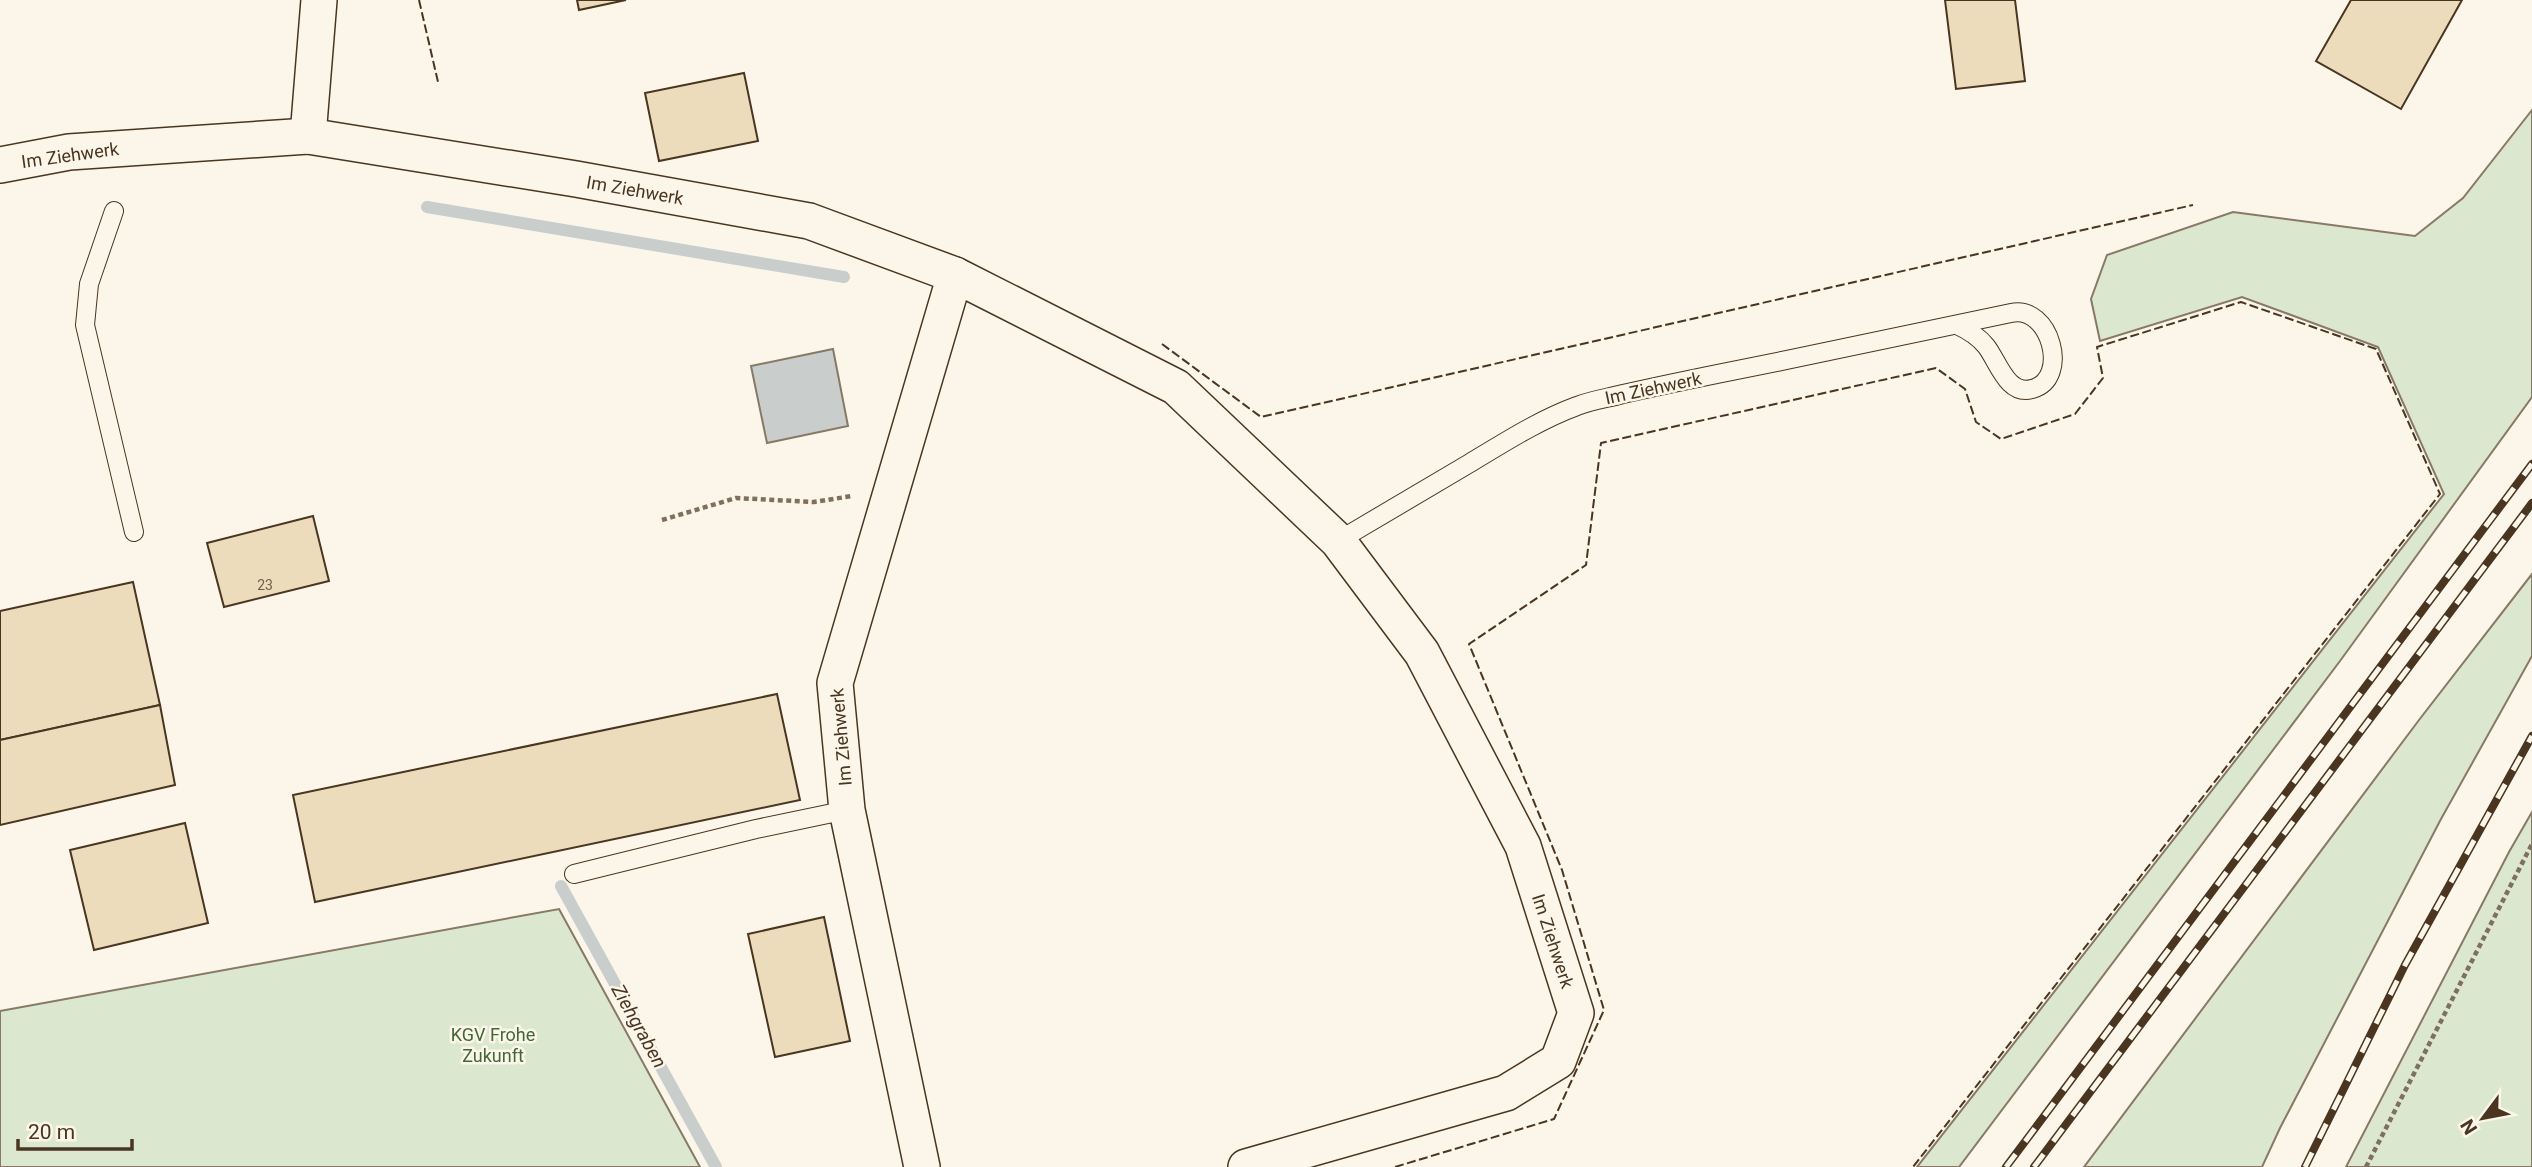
<svg xmlns="http://www.w3.org/2000/svg" width="2532" height="1167" viewBox="0 0 2532 1167" font-family="Roboto,sans-serif">
	<style>
		.green { fill: #dce7d0; stroke: #887966; stroke-width: 2 }
		.water { fill: #c9cecd; stroke: #887966; stroke-width: 2 }
		.lines { fill: none; stroke-linecap: round; stroke-linejoin: round }
		.stream { stroke: #c9cecd; stroke-width: 12 }
		.building { fill: #ecdcbc; stroke: #4a3520; stroke-width: 2 }
		.service-casing { stroke: #4a3520; stroke-width: 20 }
		.minor-casing { stroke: #4a3520; stroke-width: 38 }
		.path { stroke: #7f6f5c; stroke-width: 4.5; stroke-dasharray: 5 3.5; stroke-linecap: butt }
		.service { stroke: #fbf6e9; stroke-width: 18 }
		.minor { stroke: #fbf6e9; stroke-width: 35 }
		.rail-casing { stroke: #4a3520; stroke-width: 8 }
		.rail { stroke: #fbf6e9; stroke-width: 5; stroke-dasharray: 16; stroke-linecap: butt }
		.fence { stroke: #4a3520; stroke-width: 2; stroke-dasharray: 9 3.5; stroke-linecap: butt }
		.labels { text-anchor: middle; dominant-baseline: central; stroke-width: 5; stroke-linejoin: round; paint-order: stroke }
		.number-label { font-size: 14px; fill: #725f47 }
		.street-label { font-size: 18px; fill: #4a3520; stroke: #fbf6e9 }
		.park-label { font-size: 18px; fill: #436837; stroke: #fbf6e9 }
		.water-label { font-size: 19px; font-style: italic; fill: #4a3520; stroke: #fbf6e9 }
	</style>
	<rect width="100%" height="100%" fill="#fbf6e9"/>
	<g class="green">
		<polygon points="2532,110 2532,397 2340,661 1959,1167 1917,1167 2444,494 2378,347 2242,297 2100,341 2091,299 2107,255 2233,212 2415,236 2463,198"/>
		<polygon points="2532,574 2532,656 2441,819 2280,1128 2262,1167 2084,1167 2419,720"/>
		<polygon points="2532,812 2532,1167 2346,1167 2509,852"/>
		<polygon points="559,909 700,1167 0,1167 0,1011"/>
	</g>
	<polygon class="water" points="833,349 848,426 767,443 751,366"/>
	<g class="lines">
		<g class="stream">
			<polyline points="427,207 844,277"/>
			<polyline points="561,886 716,1167"/>
		</g>
	</g>
	<g class="building">
		<polygon points="577,0 626,0 579,10"/>
		<polygon points="1945,0 2015,0 2025,81 1956,89"/>
		<polygon points="2351,0 2462,0 2401,109 2316,61"/>
		<polygon points="744,73 758,141 659,161 645,93"/>
		<polygon points="313,516 329,581 224,607 207,543"/>
		<polygon points="133,582 160,705 0,740 0,611"/>
		<polygon points="777,694 800,800 315,902 293,795"/>
		<polygon points="160,705 175,785 0,825 0,740"/>
		<polygon points="185,823 208,923 94,950 70,850"/>
		<polygon points="824,917 850,1041 775,1057 748,934"/>
	</g>
	<g class="lines">
		<defs>
			<g id="service">
				<polyline points="114,211 89,284 85,325 134,532"/>
				<path d="M1338 541C1382 515 1426 489 1470 463 1505 442 1539 420 1577 406 1592 400 1608 398 1623 394 1663 385 1702 377 1742 369 1832 351 1922 332 2011 313 2050 304 2071 379 2032 389 2007 396 1998 361 1986 346 1978 336 1968 330 1957 325"/>
				<polyline points="574,874 756,829 847,810"/>
			</g>
			<g id="minor">
				<polyline points="308,136 319,0"/>
				<polyline points="0,165 69,152 308,136 576,179 809,221 955,275 1176,387 1338,541 1422,653 1523,846 1576,1013 1558,1061 1506,1093 1246,1167"/>
				<polyline points="922,1167 847,810 835,683 955,275"/>
			</g>
		</defs>
		<use href="#service" class="service-casing"/>
		<use href="#minor" class="minor-casing"/>
		<g class="path">
			<polyline points="662,520 736,498 814,502 852,496"/>
			<polyline points="2366,1167 2532,844"/>
		</g>
		<use href="#service" class="service"/>
		<use href="#minor" class="minor"/>
		<defs>
			<g id="rail">
				<polyline points="2006,1167 2532,464"/>
				<polyline points="2034,1167 2532,503"/>
				<polyline points="2305,1167 2405,965 2532,736"/>
			</g>
		</defs>
		<use href="#rail" class="rail-casing"/>
		<use href="#rail" class="rail"/>
		<g class="fence">
			<polyline points="419,0 438,82"/>
			<polyline points="1162,344 1261,417 2193,205"/>
			<polyline points="1395,1167 1554,1119 1604,1010 1562,870 1469,644 1586,565 1601,443 1936,368 1965,389 1976,422 2001,439 2075,414 2103,378 2097,347 2241,302 2376,349 2440,494 1913,1167"/>
		</g>
	</g>
	<g class="labels">
		<g class="number-label">
			<text x="265" y="585">23</text>
		</g>
		<g class="street-label">
			<text transform="translate(70 155) rotate(-8)">Im Ziehwerk</text>
			<text transform="translate(635 190) rotate(10)">Im Ziehwerk</text>
			<text transform="translate(1653 388) rotate(-12)">Im Ziehwerk</text>
			<text transform="translate(841 737) rotate(-95)">Im Ziehwerk</text>
			<text transform="translate(1553 941) rotate(72)">Im Ziehwerk</text>
		</g>
		<g class="park-label">
			<text x="493" y="1034">KGV Frohe<tspan x="493" dy="21">Zukunft</tspan></text>
		</g>
		<g class="water-label">
			<text transform="translate(639 1026) rotate(61)">Ziehgraben</text>
		</g>
	</g>
	<g transform="translate(2483 1118) rotate(238)" stroke="#fbf6e9" stroke-width="5" paint-order="stroke">
	<path d="M0-5L12 26L0 18L-12 26Z" fill="#4a3520"/>
	<text y="-10" font-size="19" font-weight="bold" text-anchor="middle" fill="#4a3520">N</text>
	</g>
	<path d="M18 1139v10h114v-10" fill="none" stroke="#4a3520" stroke-width="3.5"/>
	<text x="28" y="1139" font-size="21" fill="#4a3520" stroke="#fbf6e9" stroke-width="5" paint-order="stroke">20 m</text>
</svg>
